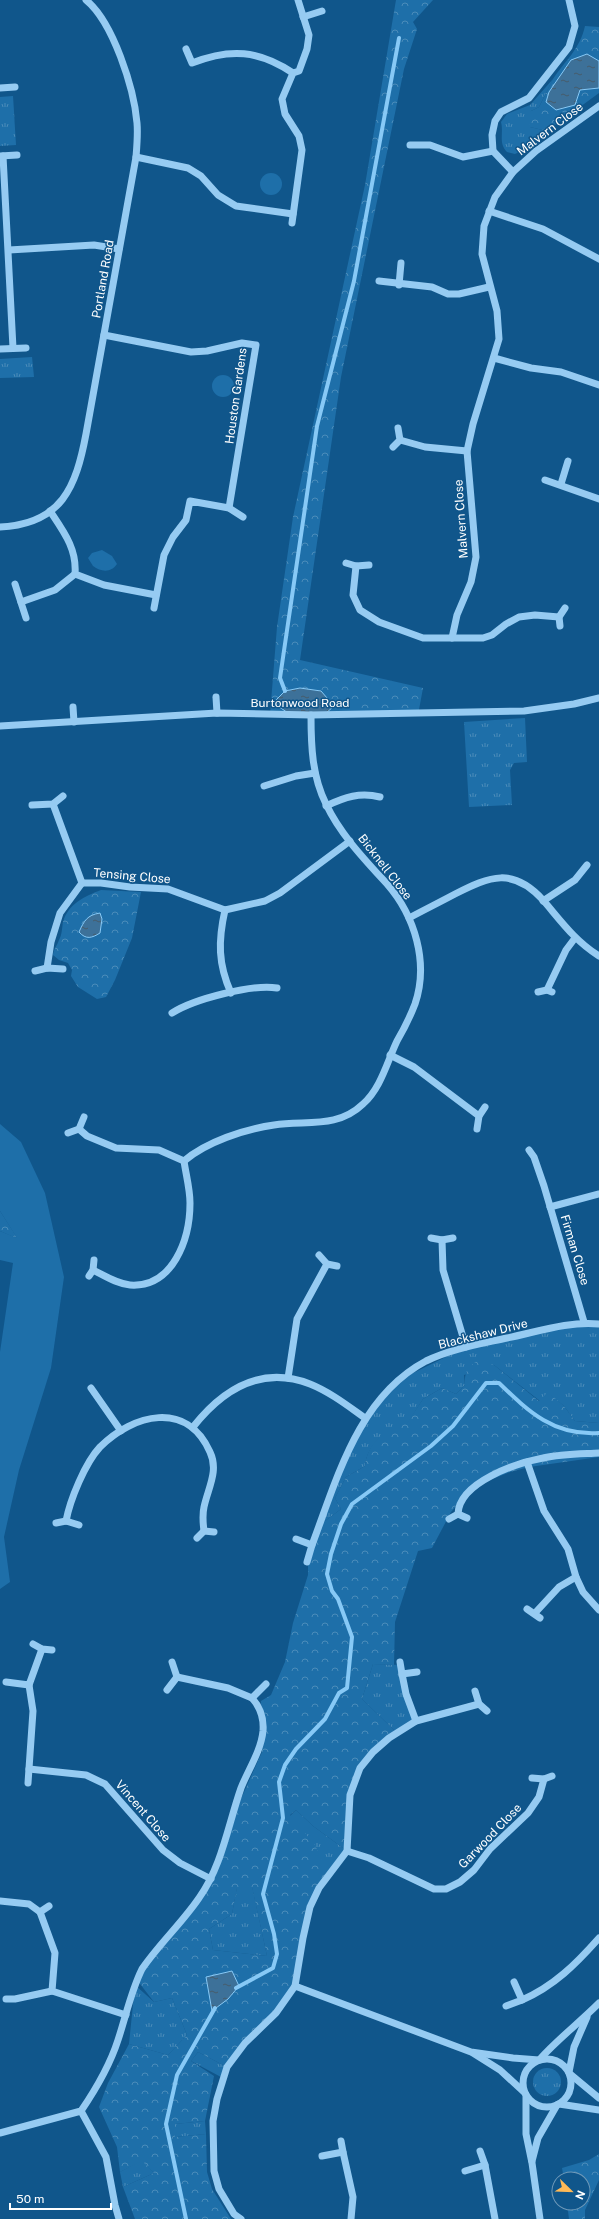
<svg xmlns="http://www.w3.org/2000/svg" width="599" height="2219" viewBox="0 0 599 2219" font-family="'Public Sans',sans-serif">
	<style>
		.grass { fill: url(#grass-tufts) }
		.forest { fill: url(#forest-crowns); fill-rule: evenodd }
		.green { fill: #1e6fa9 }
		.water { fill: url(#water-ripples); stroke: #87c9f6 }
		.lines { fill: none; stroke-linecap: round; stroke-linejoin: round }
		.stream { stroke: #87c9f6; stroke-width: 4 }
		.minor { stroke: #96cbf2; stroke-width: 7 }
		.labels { text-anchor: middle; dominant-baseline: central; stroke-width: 3; stroke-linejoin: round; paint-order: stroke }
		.street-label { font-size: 12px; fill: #fff; stroke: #10568b }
	</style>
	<defs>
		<pattern id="grass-tufts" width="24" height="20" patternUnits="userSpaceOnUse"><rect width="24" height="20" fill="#1e6fa9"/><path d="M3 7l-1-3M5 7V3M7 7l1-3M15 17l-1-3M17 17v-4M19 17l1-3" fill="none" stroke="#4b8cba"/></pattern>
		<pattern id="forest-crowns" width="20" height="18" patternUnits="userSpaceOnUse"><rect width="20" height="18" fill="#1e6fa9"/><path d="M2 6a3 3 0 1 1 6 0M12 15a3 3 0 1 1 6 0" fill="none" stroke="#4b8cba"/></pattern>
		<pattern id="water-ripples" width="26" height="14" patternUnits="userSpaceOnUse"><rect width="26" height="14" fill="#3d7199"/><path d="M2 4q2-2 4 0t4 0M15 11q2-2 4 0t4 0" fill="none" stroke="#465b6b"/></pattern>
	</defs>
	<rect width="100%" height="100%" fill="#10568b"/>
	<g class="grass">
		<path d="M553 79 539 107 531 111 530 127 547 131 519 152 515 154 507 152C498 143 504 133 501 122L507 114 530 105Z"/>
		<polygon points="13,96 16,145 0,146 0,97"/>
		<polygon points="32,357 34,377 0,378 0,359"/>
		<polygon points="525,718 527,762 514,763 510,770 512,805 469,807 464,722"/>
		<path d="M584 1322 599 1325V1423L575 1421 564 1406 548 1393 540 1401 494 1365 464 1375 465 1385 456 1394 442 1388 423 1399 407 1424C387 1428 367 1444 365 1466L346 1477 335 1498 341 1509 317 1527 353 1439 399 1380 466 1347Z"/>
		<polygon points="373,1664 402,1665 416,1721 397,1733 362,1699"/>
		<polygon points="296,1810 313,1826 347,1851 328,1876 290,1816"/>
		<polygon points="252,1886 267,1956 213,1950 209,1929 232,1914 237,1887"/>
		<polygon points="135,1985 154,2002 172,1998 187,2035 168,2055 129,2044"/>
		<polygon points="198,2052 227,2067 221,2077 191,2061"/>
		<circle cx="547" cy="2082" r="14"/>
		<polygon points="205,2121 206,2134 175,2137 175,2124"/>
		<polygon points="142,2160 154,2173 123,2187 120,2172"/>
	</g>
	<g class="forest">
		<polygon points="396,0 433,0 413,22 417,29 404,69 341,377 300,660 423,688 418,715 270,715 277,627 293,517 365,185"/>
		<path d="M585 26 599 27V61L587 55 580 90 599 88V93L547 131 530 127 527 118 531 111 539 107C544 98 548 88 553 79 565 61 580 49 585 26Z"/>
		<path d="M101 890 141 892 132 938 115 980 106 997 97 999 78 987 71 976 72 970 68 963 59 960 53 955C54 948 57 946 59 940 62 935 62 928 63 922 68 904 85 896 101 890Z"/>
		<polygon points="0,1211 18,1239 0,1231"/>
		<path d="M480 1359 494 1365 539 1401 548 1392 564 1406 575 1421 599 1423V1457L529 1467 510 1472 475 1486 451 1512 432 1548 418 1551 395 1622 394 1665 373 1664 362 1699 397 1733 360 1768 350 1795 347 1851 313 1826 296 1810 290 1815 315 1845 328 1876 310 1907 295 1986 227 2067 198 2052 191 2061 214 2076 205 2121 175 2124V2137L206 2134 207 2172 212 2189 231 2219H135L123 2187 154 2173 142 2161 120 2172 117 2147 99 2107 108 2083 129 2044 168 2055 187 2035 172 1998 154 2002 137 1980 210 1880 231 1821 262 1752 261 1701 271 1695 285 1662 293 1623 308 1575V1550L317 1527 341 1509 335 1498 346 1477 365 1466C367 1443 386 1428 407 1423L423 1399 442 1388 456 1394 465 1385C464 1370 469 1366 480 1359ZM252 1887 267 1956 213 1950 209 1929 232 1914 237 1888Z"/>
		<polygon points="599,2154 599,2180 585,2210 585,2219 569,2219 567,2203 583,2203 583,2179 564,2179 562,2168 589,2160"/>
	</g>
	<g class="green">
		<circle cx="271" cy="184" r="11"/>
		<circle cx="223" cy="386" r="11"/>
		<path d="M102 550 112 556 117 564C111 573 101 572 93 566L88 558 92 553Z"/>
		<polygon points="0,1124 21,1142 45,1193 64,1277 51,1368 19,1470 4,1537 10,1582 0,1589 0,1352 13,1263 0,1260 0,1231 17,1238 0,1211"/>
	</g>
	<g class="water">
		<polygon points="587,54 599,61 599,88 580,90 575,105 556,110 546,102 549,92 571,60"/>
		<polygon points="300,688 321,691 334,706 325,714 288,713 278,706 276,700 285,691"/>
		<path d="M100 913 102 919 100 933C92 938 86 940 79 932 84 921 87 915 100 913Z"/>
		<polygon points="232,1971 239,1986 228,1999 212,2011 206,1977"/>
	</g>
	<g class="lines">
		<g class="stream">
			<polyline points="285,691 280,678 317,426 354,281 399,38"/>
			<path d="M236 1988 273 1968 277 1954 274 1934 263 1894 283 1818 279 1782 285 1765 296 1749 325 1719 339 1693 347 1688 352 1637 338 1599 332 1591 327 1574 331 1554 341 1524 352 1504 431 1446 453 1426 486 1383H499C529 1412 554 1436 599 1433"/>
			<polyline points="186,2219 166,2124 177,2075 215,2008"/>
		</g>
		<g class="minor">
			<polyline points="303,17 322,11"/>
			<path d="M186 49 192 63C230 48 259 50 293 73"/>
			<polyline points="0,88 15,87"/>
			<polyline points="410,145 430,145 463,157 493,151"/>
			<polyline points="0,156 17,155"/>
			<polyline points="3,156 13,348"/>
			<polyline points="136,157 188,168 201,176 218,195 236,206 293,214"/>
			<polyline points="513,172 493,151 492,135 495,121 501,112 529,98 569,47 575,26 569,0"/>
			<polyline points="489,211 543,229 599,259"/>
			<polyline points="292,223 302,150 299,136 285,114 282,99 293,73 299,71 307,49 309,35 298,0"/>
			<polyline points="9,250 94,245 119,249"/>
			<polyline points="379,281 432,287 448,294 459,294 489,287"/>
			<polyline points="399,285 401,263"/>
			<polyline points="104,335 191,352 207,351 242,343 256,345 229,508"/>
			<polyline points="0,349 26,348"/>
			<polyline points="494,358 531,368 561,372 599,385"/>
			<polyline points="400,440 425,447 467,451"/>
			<polyline points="393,447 400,440 398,428"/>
			<polyline points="545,480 599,499"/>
			<polyline points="561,484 568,461"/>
			<path d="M50 511C64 532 77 549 75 574L104 585 156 595"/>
			<path d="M0 527C62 524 76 487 86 434L136 157C137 145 138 134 137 123 134 88 113 22 86 0"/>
			<polyline points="346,563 356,566 369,565"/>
			<polyline points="356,566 353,595 360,610 379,622 423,638 483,638 492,635 506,624 519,617 535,615 559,617"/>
			<polyline points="15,584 26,618"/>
			<polyline points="21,602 55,590 75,574"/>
			<polyline points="154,608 164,555 173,537 186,520 190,501 229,508 243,517"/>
			<polyline points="560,626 559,617 565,608"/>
			<polyline points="452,638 457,615 471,582 476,557 467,451 473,424 499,339 497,311 482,254 484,226 495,197 513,172 536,151 599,106"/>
			<polyline points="216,697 217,713"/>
			<polyline points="73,707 74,722"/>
			<polyline points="0,726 217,713 311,715 524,711 574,704 599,698"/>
			<polyline points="264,786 296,776 315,773"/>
			<polyline points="32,805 53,804 63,796"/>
			<path d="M326 806C345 797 360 792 380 797"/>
			<polyline points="82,883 101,883 130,887 168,889 225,910 265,901 280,893 350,841"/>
			<polyline points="543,901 575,880 587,865"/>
			<path d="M225 910C218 941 218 964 231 993"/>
			<path d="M409 918C424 910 440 902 455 894 490 876 513 867 543 900 561 921 575 941 599 956"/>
			<polyline points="47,968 51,942 60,913 82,883 53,804"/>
			<polyline points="35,971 47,968 63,969"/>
			<polyline points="547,990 566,950 575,938"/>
			<polyline points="538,992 547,990 552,992"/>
			<path d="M172 1013C194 999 252 984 277 988"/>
			<polyline points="390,1055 414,1067 479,1116"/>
			<path d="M79 1129 87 1136 116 1148 159 1150 184 1161C186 1175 190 1189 190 1203 190 1239 173 1288 130 1285 117 1284 105 1276 93 1270"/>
			<polyline points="477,1129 479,1116 485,1107"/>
			<polyline points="68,1133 79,1129 84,1117"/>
			<polyline points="529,1150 534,1157 544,1186 584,1322"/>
			<path d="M184 1161C206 1142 245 1129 274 1125 306 1120 337 1129 363 1104 381 1088 387 1062 397 1041 404 1029 410 1017 415 1004 429 963 415 916 387 884 365 860 340 834 326 804 312 776 311 746 311 715"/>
			<polyline points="550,1207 599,1194"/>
			<polyline points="431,1238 442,1240 453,1238"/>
			<polyline points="442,1240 443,1270 466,1347"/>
			<polyline points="319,1255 327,1264 337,1266"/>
			<polyline points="89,1276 93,1270 94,1260"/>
			<polyline points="288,1378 297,1319 327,1264"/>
			<polyline points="91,1388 121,1431"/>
			<path d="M193 1427C223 1389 261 1365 310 1384 330 1392 348 1406 365 1418"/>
			<polyline points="527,1462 544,1511 568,1549 576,1577 583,1592 599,1610"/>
			<path d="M458 1514C459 1482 517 1463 543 1458 561 1454 581 1454 599 1453"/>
			<polyline points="449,1519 458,1514 467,1518"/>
			<path d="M66 1521C70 1500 85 1463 100 1447 133 1414 187 1400 210 1452 219 1471 208 1488 204 1507 202 1516 203 1523 204 1531"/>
			<polyline points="56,1523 66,1521 79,1525"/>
			<polyline points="197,1538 204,1531 214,1532"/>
			<polyline points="296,1539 312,1545 307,1562"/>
			<path d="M312 1545C337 1479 358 1397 426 1361 450 1349 480 1344 507 1338 537 1332 568 1321 599 1324"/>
			<polyline points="527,1609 540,1618"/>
			<polyline points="535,1613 559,1587 576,1577"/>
			<polyline points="33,1644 42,1649 52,1650"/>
			<polyline points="400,1662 402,1674 417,1672"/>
			<polyline points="402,1674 406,1694 416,1721"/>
			<polyline points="177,1677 228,1688 252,1698 266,1684"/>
			<polyline points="6,1682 29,1685 42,1649"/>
			<polyline points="167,1690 177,1677 172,1662"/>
			<polyline points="475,1691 479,1704 487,1711"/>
			<polyline points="29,1769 86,1775 105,1784 163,1850 180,1863 211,1879"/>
			<polyline points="532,1778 544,1779 552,1776"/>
			<polyline points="28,1783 33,1711 29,1685"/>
			<polyline points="347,1851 369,1858 434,1889 446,1889 460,1882 474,1870 490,1849 528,1813 539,1797 544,1779"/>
			<polyline points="0,1901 29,1904 40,1912 49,1906"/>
			<polyline points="40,1912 55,1953 52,1991 126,2015"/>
			<polyline points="295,1986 471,2052 513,2058 539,2060"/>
			<polyline points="6,1999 15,1999 52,1991"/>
			<path d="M522 2000C554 1986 576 1964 599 1938"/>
			<polyline points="506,2006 522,2000 514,1982"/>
			<polyline points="473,2053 500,2070 525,2093"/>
			<circle cx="547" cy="2083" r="24"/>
			<path d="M540 2059C558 2039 580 2022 599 2003"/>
			<polyline points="569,2072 574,2047 587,2017"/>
			<polyline points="570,2074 599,2098"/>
			<polyline points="526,2095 526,2134 532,2163 540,2219"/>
			<polyline points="559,2104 599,2110"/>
			<polyline points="81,2111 106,2157 115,2205 119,2219"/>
			<path d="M0 2133 81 2111C96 2089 110 2065 118 2040 126 2016 131 1991 142 1969 159 1944 182 1923 199 1898 222 1866 228 1825 241 1788 248 1770 261 1751 263 1731 264 1718 261 1708 252 1698"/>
			<polyline points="343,2152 353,2197 351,2219"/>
			<polyline points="322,2156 343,2152 341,2141"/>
			<polyline points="532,2161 538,2138 557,2105"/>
			<polyline points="485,2165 495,2219"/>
			<polyline points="465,2171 485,2165 480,2151"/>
			<polyline points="241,2219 234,2214 219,2189 214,2171 213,2121 217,2099 227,2067 245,2043 276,2013 295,1986 303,1938 310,1907 319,1888 347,1851 350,1795 360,1768 373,1752 389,1738 416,1721 479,1704"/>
		</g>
	</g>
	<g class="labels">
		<g class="street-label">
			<text transform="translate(550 129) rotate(-37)">Malvern Close</text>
			<text transform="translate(103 279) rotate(-80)">Portland Road</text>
			<text transform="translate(236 396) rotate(-82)">Houston Gardens</text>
			<text transform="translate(461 519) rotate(-94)">Malvern Close</text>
			<text x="300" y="703">Burtonwood Road</text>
			<text transform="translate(385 867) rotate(52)">Bicknell Close</text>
			<text transform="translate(132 876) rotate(5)">Tensing Close</text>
			<text transform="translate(575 1250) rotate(73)">Firman Close</text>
			<text transform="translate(483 1334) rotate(-14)">Blackshaw Drive</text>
			<text transform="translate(143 1811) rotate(49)">Vincent Close</text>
			<text transform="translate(490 1836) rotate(-46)">Garwood Close</text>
		</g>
	</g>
	<g transform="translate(571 2191) rotate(113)"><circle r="19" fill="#10568b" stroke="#709ab9"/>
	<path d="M0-3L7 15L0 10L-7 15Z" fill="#ffb957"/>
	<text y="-6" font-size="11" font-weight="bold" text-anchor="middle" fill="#ffffff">N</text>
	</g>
	<path d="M10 2203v6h101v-6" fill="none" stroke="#ffffff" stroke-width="2"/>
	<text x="16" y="2203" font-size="12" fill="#ffffff" stroke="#10568b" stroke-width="3" paint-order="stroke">50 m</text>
</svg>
